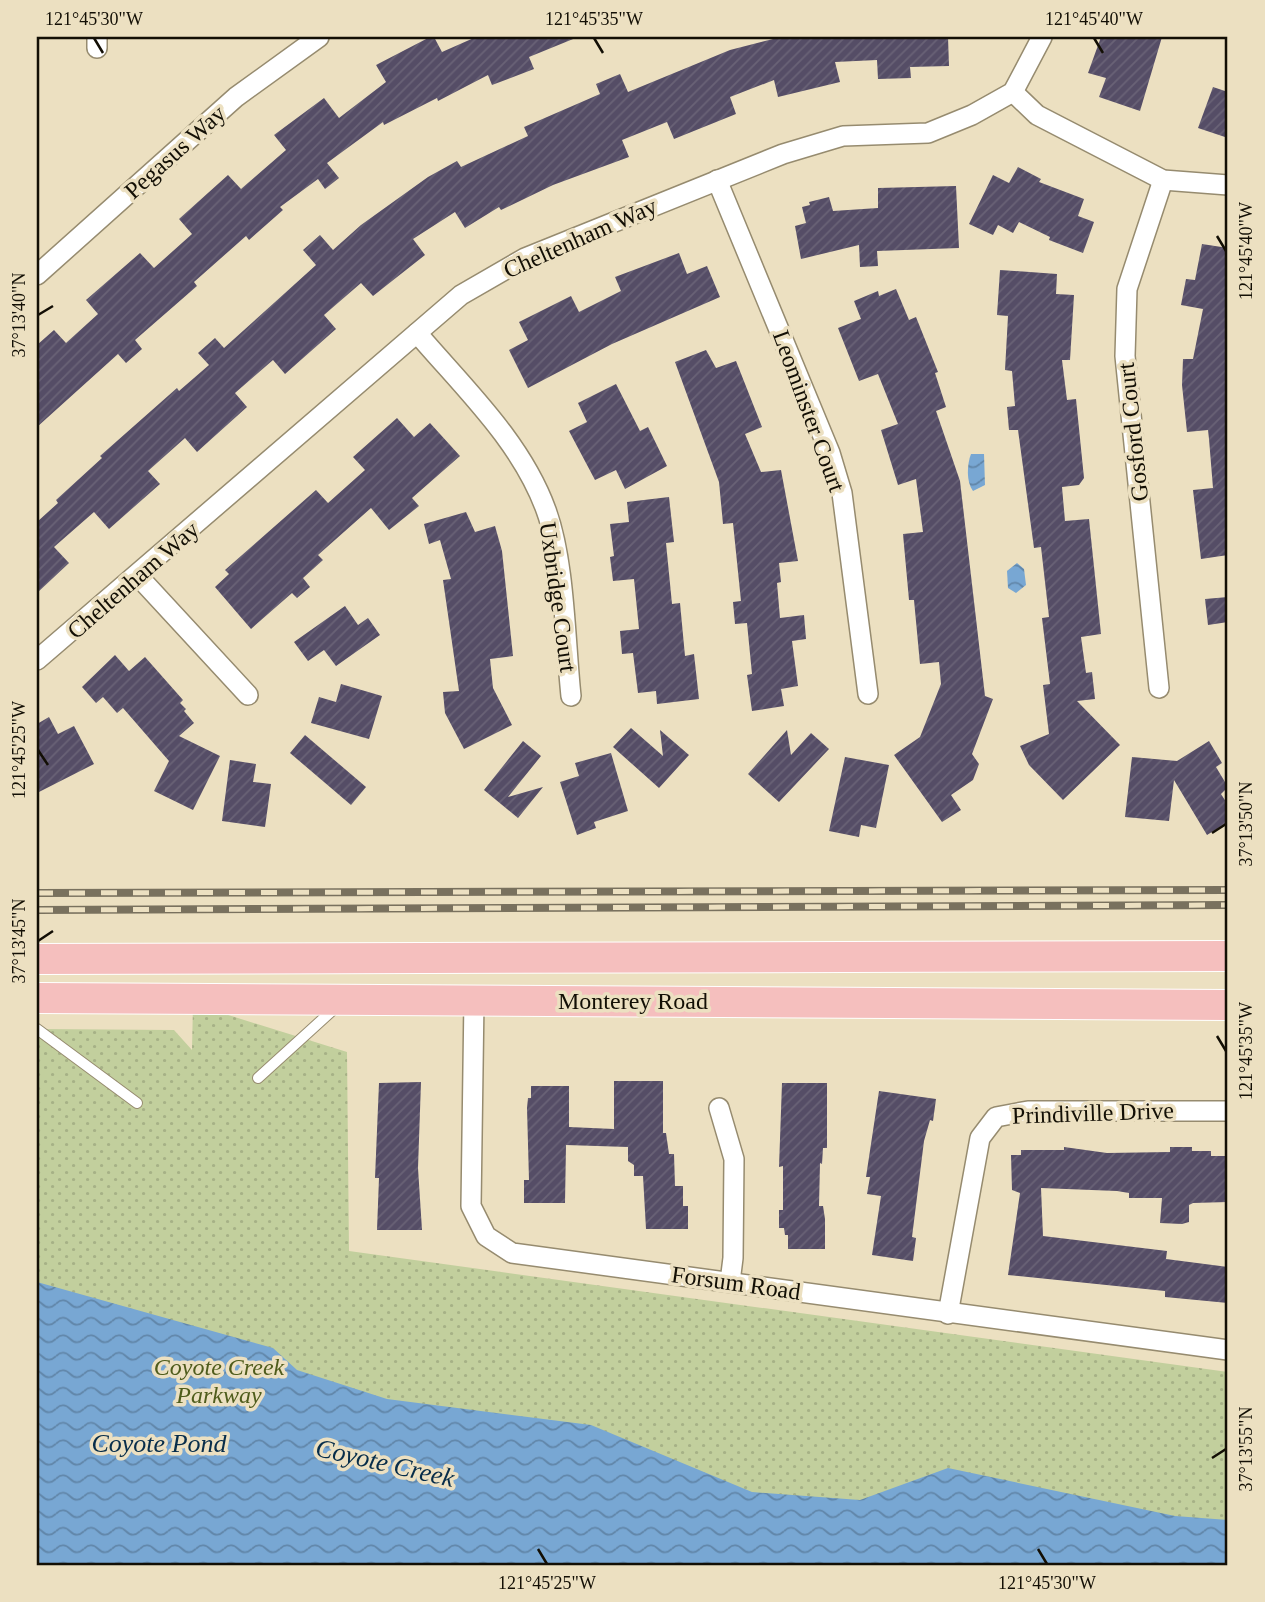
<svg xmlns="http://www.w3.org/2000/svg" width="1265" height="1602" viewBox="0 0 1265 1602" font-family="Georgia,serif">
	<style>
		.grass { fill: url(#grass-dots) }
		.water { fill: url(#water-waves) }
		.building { fill: url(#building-hatch) }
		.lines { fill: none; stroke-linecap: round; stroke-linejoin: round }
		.lane-casing { stroke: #968b6f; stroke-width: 12 }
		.street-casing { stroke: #968b6f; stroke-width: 22 }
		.primary-casing { stroke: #fff; stroke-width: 32 }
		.lane { stroke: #fff; stroke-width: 10 }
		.street { stroke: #fff; stroke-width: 19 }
		.primary { stroke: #f5bfbe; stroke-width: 30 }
		.rail-casing { stroke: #79715e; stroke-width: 8 }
		.rail { stroke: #ece0c1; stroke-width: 5; stroke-dasharray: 16; stroke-linecap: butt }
		.ticks { fill: none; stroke: #130f05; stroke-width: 2.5 }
		.labels { text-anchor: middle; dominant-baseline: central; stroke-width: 7; stroke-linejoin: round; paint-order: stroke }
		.street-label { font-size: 24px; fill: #130f05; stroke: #ece0c1 }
		.park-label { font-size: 24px; font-style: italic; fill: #4f5c1c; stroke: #ece0c1 }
		.water-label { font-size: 26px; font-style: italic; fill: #072d4a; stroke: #ece0c1 }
		.neatline { fill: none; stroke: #130f05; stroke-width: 2.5 }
		.ticks-label { font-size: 18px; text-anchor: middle; fill: #130f05 }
	</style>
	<defs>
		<pattern id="grass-dots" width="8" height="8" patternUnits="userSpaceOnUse" patternTransform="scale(1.75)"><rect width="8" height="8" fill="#c2cf9d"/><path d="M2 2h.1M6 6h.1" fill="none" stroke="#a6b186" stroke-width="1.8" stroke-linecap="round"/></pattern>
		<pattern id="water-waves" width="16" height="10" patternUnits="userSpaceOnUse" patternTransform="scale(1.75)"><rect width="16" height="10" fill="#78a7d3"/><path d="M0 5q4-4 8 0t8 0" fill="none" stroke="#6186a9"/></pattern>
		<pattern id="building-hatch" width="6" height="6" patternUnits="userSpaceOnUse" patternTransform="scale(1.75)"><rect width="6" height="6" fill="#554d66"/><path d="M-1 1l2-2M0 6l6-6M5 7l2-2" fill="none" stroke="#696276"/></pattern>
	</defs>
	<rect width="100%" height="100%" fill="#ece0c1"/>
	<polygon class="grass" points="193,1004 347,1052 349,1251 1228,1372 1228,1565 37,1565 37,1029 174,1030 192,1050"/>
	<g class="water">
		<path d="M971 454H984L985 485 973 491C966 482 967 464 971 454Z"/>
		<polygon points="1017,563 1024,569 1026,585 1016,593 1008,588 1007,571"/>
		<polygon points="37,1282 273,1348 297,1370 387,1399 591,1425 752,1492 860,1500 948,1468 1175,1516 1228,1520 1228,1565 37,1565"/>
	</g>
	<g class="building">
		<polygon points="430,37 434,37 442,52 476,37 578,37 529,57 534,69 492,85 488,75 438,101 437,98 384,125 383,122 327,163 339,178 325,189 318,179 280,207 283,210 249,240 246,236 194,282 197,286 135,340 142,349 126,363 118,354 37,427 37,345 54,330 66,343 98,314 86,300 140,253 154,268 192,234 179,219 228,175 241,189 286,150 274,135 324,98 339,118 386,82 376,65"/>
		<polygon points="781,37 948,37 949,66 910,67 911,78 878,79 877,60 835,62 840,82 778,97 774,80 730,97 736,114 674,139 667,122 622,140 629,157 553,185 501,210 499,207 465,228 455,212 413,239 425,255 373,296 361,283 324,315 336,329 285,374 273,360 235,393 247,407 197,452 185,438 148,471 160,484 109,529 94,512 54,547 69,563 37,593 37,522 58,503 56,500 102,458 100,456 177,388 179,391 209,365 198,353 215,338 224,348 316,265 303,250 320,235 333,250 361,225 428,177 457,161 461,167 528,136 524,127 600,94 596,84 620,74 628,92 730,50"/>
		<polygon points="1101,37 1162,37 1140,111 1099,97 1106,78 1088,73"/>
		<polygon points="1213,87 1228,92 1228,138 1198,128"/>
		<polygon points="1018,167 1041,179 1039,182 1084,199 1078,216 1094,222 1083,253 1049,240 1050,237 1019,222 1013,233 998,225 993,235 969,224 993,175 1009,183"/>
		<polygon points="956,186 959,248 877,251 878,266 860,267 859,245 801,259 795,226 806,223 802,207 810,205 809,202 829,197 833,211 878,208 878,188"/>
		<polygon points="1202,244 1228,248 1228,555 1201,559 1193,490 1213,488 1209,439 1208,430 1187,432 1182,385 1183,359 1193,359 1203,309 1181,305 1186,279 1195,280"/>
		<polygon points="679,253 687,274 707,266 720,297 612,344 528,388 509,350 528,340 519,322 571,296 579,312 621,291 615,277"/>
		<polygon points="1000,270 1057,274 1056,294 1074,295 1070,360 1062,360 1067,400 1076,399 1084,478 1079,485 1062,487 1065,521 1089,519 1101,634 1081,637 1086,673 1092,672 1095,699 1077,701 1120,745 1063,800 1029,765 1020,746 1049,734 1043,685 1050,684 1042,618 1049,617 1041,547 1034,548 1018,430 1009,430 1007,407 1015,406 1012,371 1005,370 1008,316 997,315"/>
		<polygon points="896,289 909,320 916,317 938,372 935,373 946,407 936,411 960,481 985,696 993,699 972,754 979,764 973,780 951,795 961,810 942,822 894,755 920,737 941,684 939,662 920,664 914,600 909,600 903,534 923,532 916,479 898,485 881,430 898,424 878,374 859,381 838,328 861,319 854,301 878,291 879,296"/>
		<polygon points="706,350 716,368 736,361 762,427 745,434 761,472 781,470 798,561 779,563 781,582 777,583 780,618 804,615 806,639 792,641 798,686 781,689 784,706 752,711 747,675 752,674 747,623 735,624 733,602 741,601 733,523 723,524 719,482 675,362"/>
		<polygon points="616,384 640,431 648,427 667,466 625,489 616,470 595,480 569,431 587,422 578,403"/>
		<polygon points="397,418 414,437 430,423 460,456 412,498 419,506 389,530 371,508 318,555 323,560 303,578 310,587 297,598 292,593 251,629 215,587 229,574 225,570 316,490 328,503 365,470 353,457"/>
		<polygon points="669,497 674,542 666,543 672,604 680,603 685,656 694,654 699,699 657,704 656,691 638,693 633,653 622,654 620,631 639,629 634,579 613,581 610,557 614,556 610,524 629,522 627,502"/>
		<polygon points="466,512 475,532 495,526 502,551 513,656 490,659 493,688 512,725 464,749 445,713 443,692 459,691 443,580 451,579 440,540 429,544 424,524"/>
		<polygon points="1228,597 1228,622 1208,625 1205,599"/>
		<polygon points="345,606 358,625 368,618 380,635 336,666 324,650 308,661 294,642"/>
		<polygon points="115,655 129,671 145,657 183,700 180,703 186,709 184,711 194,723 179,736 220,756 193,810 154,791 169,761 123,708 117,713 103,697 96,703 82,687"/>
		<polygon points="341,684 382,696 369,739 311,723 319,697 336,702"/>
		<polygon points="49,717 58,734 74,726 94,764 37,793 37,724"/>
		<polygon points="631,728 663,756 660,730 689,755 659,788 613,747"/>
		<polygon points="787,730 791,755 811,733 829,749 779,802 748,774"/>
		<polygon points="305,735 366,787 351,805 290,753"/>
		<polygon points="523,741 541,756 508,797 543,787 518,818 484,790"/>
		<polygon points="1209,741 1222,763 1216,767 1228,787 1221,794 1228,805 1228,822 1207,835 1174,780 1169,821 1125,817 1132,757 1177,761"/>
		<polygon points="611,753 628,811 594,822 596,828 577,835 560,782 579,776 575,763"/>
		<polygon points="845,757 889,765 876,828 861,825 859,837 829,831"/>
		<polygon points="230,760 256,764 253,782 271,784 265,827 222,821"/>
		<polygon points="614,1081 663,1081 663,1133 666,1133 669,1154 674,1154 675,1186 683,1186 683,1206 688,1206 688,1229 646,1229 643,1176 634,1176 634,1165 628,1161 628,1147 566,1145 565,1203 524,1203 524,1180 529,1180 527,1108 528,1098 531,1098 531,1086 569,1086 569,1127 614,1129"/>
		<polygon points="421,1082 418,1168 422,1230 377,1230 379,1178 375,1178 379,1083"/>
		<polygon points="782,1083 827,1083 827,1148 823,1148 822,1164 820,1163 819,1206 823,1206 825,1219 825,1249 788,1249 788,1235 785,1235 784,1228 779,1228 779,1210 783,1210 783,1166 779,1167"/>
		<polygon points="879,1091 936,1099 933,1121 930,1120 924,1141 912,1237 916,1238 913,1261 872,1255 881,1196 867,1194 870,1177 866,1177"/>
		<polygon points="1064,1147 1107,1153 1170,1152 1170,1147 1192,1147 1192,1151 1211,1151 1211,1156 1228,1156 1228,1202 1193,1203 1189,1205 1189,1222 1182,1224 1160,1223 1162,1198 1129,1198 1129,1193 1117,1191 1041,1188 1043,1236 1167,1251 1166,1259 1228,1267 1228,1303 1165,1297 1165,1291 1008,1275 1020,1193 1012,1190 1011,1155 1021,1155 1021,1150 1064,1150"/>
	</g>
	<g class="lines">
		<defs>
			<g id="lane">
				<polyline points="37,1029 137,1103"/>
				<polyline points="258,1078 335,1008"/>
			</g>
			<g id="street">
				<polyline points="97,48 97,37"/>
				<polyline points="1013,92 1037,115 1163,180 1228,185"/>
				<polyline points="717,180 830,453 842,493 868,694"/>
				<polyline points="37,275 236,97 319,37"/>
				<path d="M417 333C463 387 521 441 546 510 565 562 565 639 571 696"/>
				<polyline points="138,576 248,695"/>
				<polyline points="37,660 461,295 525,258 783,154 843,136 928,133 972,115 1013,92 1042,37"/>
				<polyline points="1159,688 1125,356 1127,289 1163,180"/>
				<polyline points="474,999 471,1206 486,1236 512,1253 1228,1350"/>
				<polyline points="719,1108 734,1159 733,1258 730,1282"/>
				<polyline points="948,1314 980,1138 996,1117 1028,1111 1228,1111"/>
			</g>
			<g id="primary">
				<polyline points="37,959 1228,956"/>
				<polyline points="37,998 1228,1005"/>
			</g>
		</defs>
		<use href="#lane" class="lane-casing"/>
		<use href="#street" class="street-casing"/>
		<use href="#primary" class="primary-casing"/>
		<use href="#lane" class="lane"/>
		<use href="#street" class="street"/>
		<use href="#primary" class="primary"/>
		<defs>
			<g id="rail">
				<polyline points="37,893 1228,890"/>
				<polyline points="37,910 1228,905"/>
			</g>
		</defs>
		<use href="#rail" class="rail-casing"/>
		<use href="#rail" class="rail"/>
	</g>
	<path class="ticks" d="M94 38 103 53M594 38 603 53M1094 38 1103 53M1217 236 1226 251M38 315 53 306M38 750 48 765M1212 833 1226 824M38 941 53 931M1217 1036 1226 1051M1212 1458 1226 1449M538 1549 547 1564M1038 1549 1047 1564"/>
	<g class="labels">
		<g class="street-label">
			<text transform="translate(175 152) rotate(-42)">Pegasus Way</text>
			<text transform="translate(580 238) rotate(-24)">Cheltenham Way</text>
			<text transform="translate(809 411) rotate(70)">Leominster Court</text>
			<text transform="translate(1133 432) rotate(-96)">Gosford Court</text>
			<text transform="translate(133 580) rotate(-41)">Cheltenham Way</text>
			<text transform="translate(558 597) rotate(82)">Uxbridge Court</text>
			<text x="633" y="1001">Monterey Road</text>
			<text transform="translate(1093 1113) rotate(-2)">Prindiville Drive</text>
			<text transform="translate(736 1283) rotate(8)">Forsum Road</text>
		</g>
		<g class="park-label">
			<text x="219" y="1367">Coyote Creek<tspan x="219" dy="28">Parkway</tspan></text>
		</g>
		<g class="water-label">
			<text x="159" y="1443">Coyote Pond</text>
			<text transform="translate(385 1463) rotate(13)">Coyote Creek</text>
		</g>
	</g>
	<rect width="1265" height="1602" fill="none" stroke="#ece0c1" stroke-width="77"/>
	<rect x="38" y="38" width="1188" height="1526" class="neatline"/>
	<g class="ticks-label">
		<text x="94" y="25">121°45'30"W</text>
		<text x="594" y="25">121°45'35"W</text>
		<text x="1094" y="25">121°45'40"W</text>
		<text transform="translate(1246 251) rotate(-90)" y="6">121°45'40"W</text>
		<text transform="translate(19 315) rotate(-90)" y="6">37°13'40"N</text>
		<text transform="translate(19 750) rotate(-90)" y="6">121°45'25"W</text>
		<text transform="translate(1246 824) rotate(-90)" y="6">37°13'50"N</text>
		<text transform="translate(19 941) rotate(-90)" y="6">37°13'45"N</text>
		<text transform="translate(1246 1051) rotate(-90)" y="6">121°45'35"W</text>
		<text transform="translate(1246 1449) rotate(-90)" y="6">37°13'55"N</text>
		<text x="547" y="1589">121°45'25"W</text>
		<text x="1047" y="1589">121°45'30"W</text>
	</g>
</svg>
